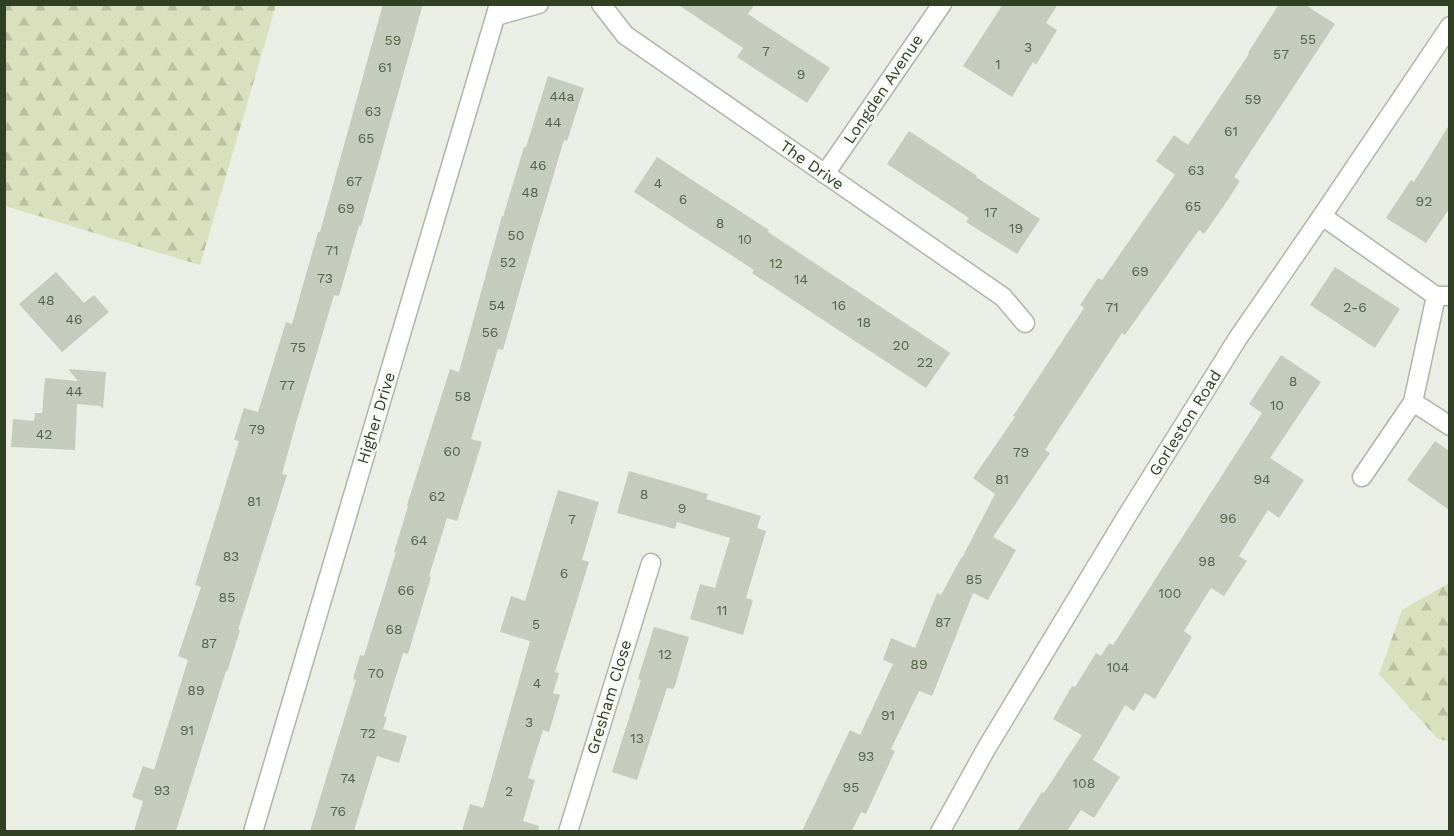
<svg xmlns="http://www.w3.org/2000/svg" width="1454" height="836" viewBox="0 0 1454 836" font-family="'Work Sans',sans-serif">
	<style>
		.forest { fill: url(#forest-firs) }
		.building { fill: #c5ccbd }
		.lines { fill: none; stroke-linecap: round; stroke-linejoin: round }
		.minor-casing { stroke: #aeb6a7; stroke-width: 21 }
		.secondary-casing { stroke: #aebaa3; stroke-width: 21 }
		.minor { stroke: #fff; stroke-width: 18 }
		.secondary { stroke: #fff; stroke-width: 18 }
		.labels { text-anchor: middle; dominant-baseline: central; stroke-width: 5; stroke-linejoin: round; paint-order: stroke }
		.number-label { font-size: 14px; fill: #54634a }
		.street-label { font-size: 16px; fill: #2f4023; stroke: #f8faf5 }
	</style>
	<defs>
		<pattern id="forest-firs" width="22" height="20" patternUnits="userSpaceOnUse" patternTransform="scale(1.5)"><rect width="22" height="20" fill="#dadfbd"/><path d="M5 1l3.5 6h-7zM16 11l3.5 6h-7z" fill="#bbc0a2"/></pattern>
	</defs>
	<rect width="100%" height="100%" fill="#eaeee5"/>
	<g class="forest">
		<polygon points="4,5 276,5 200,265 5,206"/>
		<polygon points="1449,583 1449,741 1438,739 1379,674 1402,610"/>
	</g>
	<g class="building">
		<polygon points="383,4 423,4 361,226 359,226 339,296 334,295 296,423 282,474 287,475 238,630 240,630 227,672 226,671 176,831 134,831 143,801 132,797 143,766 154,770 188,660 178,656 201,587 195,585 239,441 234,440 244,408 258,412 286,322 292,324 318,232 320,232"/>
		<polygon points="677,4 755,4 748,14 830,68 807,103 737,57 743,48"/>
		<polygon points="1003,4 1058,4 1046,23 1057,30 1036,65 1033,62 1012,97 963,66"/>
		<polygon points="1279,4 1304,4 1335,24 1234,177 1240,181 1223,207 1204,234 1199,230 1125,335 1122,333 1045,450 1050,453 993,537 1016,550 988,600 973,593 932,696 919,691 891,749 895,751 866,814 861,812 852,831 802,831 850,730 860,735 893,664 883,660 891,638 915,648 937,593 941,595 961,558 962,558 995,494 973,478 1015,417 1013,416 1084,308 1080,305 1098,278 1102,280 1175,175 1156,161 1174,135 1188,145 1249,54 1248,53"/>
		<polygon points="548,76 584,88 567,141 564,140 530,254 503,350 498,349 471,439 482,442 468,487 457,521 447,518 429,576 431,577 408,654 403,653 384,716 387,717 383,729 407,736 399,763 377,756 354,831 310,831 356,680 353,679 360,655 364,656 396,552 394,552 408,506 407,505 450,369 459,372 502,216 503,217 524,147 526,147"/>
		<polygon points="1449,125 1449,209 1426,243 1386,218 1411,180 1414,182"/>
		<polygon points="909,131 977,176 976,177 1040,219 1017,254 966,222 969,218 887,164"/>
		<polygon points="657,157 769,230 768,232 950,353 926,388 752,273 754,270 634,192"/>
		<polygon points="1335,267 1400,309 1375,348 1310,305"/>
		<polygon points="56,272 84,303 94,295 109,312 62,352 19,304"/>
		<polygon points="1281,355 1321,382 1270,458 1304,480 1279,518 1268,510 1239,556 1247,561 1224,596 1211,588 1184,631 1192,637 1155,699 1145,693 1134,711 1125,705 1093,760 1120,777 1094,818 1081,810 1067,831 1017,831 1042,792 1044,793 1082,735 1053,719 1072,686 1075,687 1096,653 1101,656 1109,643 1113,645 1262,413 1249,404"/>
		<polygon points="68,369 106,372 103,409 100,406 77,404 75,450 11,447 13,419 34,421 35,413 42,413 45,378 78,381"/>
		<polygon points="1435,441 1449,451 1449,510 1407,480"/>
		<polygon points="629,471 708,494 706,499 761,516 757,528 766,531 746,598 753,600 743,635 690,619 700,584 715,588 730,538 677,522 675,529 617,513"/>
		<polygon points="558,490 599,502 582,560 589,562 555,672 559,673 553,693 560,695 549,732 543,730 528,778 535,780 523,821 539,826 538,831 462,831 470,804 483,808 530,641 500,632 511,596 525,601"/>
		<polygon points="654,627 689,637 675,686 673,689 667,688 637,780 612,772 641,680 638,679"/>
	</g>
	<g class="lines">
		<defs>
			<g id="minor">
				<polyline points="601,4 625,35 1003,297 1025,323"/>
				<polyline points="496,16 539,4"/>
				<polyline points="825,174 942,4"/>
				<polyline points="1322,216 1436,296 1450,296"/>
				<polyline points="1413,402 1450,426"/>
				<polyline points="1362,477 1413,402 1436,296"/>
				<polyline points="253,832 499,4"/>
				<polyline points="568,832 651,563"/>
			</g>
			<polyline id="secondary" points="940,832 986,749 1125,519 1238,338 1322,216 1450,26"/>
		</defs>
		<use href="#minor" class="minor-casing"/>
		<use href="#secondary" class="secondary-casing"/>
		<use href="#minor" class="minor"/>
		<use href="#secondary" class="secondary"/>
	</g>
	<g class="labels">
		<g class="number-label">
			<text x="1308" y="39">55</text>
			<text x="393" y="40">59</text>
			<text x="1028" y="47">3</text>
			<text x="766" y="51">7</text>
			<text x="1281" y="54">57</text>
			<text x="998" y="64">1</text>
			<text x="385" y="67">61</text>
			<text x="801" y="74">9</text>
			<text x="562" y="96">44a</text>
			<text x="1253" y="99">59</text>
			<text x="373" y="111">63</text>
			<text x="553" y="122">44</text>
			<text x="1231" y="131">61</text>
			<text x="366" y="138">65</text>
			<text x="538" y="165">46</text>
			<text x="1196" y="170">63</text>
			<text x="354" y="181">67</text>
			<text x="658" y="183">4</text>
			<text x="530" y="192">48</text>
			<text x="683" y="199">6</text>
			<text x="1424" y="201">92</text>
			<text x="1193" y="206">65</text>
			<text x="346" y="208">69</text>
			<text x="991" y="212">17</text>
			<text x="720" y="223">8</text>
			<text x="1016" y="228">19</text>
			<text x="516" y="235">50</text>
			<text x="745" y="239">10</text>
			<text x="332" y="250">71</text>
			<text x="508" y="262">52</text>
			<text x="776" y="263">12</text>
			<text x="1140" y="271">69</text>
			<text x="325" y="278">73</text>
			<text x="801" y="279">14</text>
			<text x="46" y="300">48</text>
			<text x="497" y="305">54</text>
			<text x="839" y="305">16</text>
			<text x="1112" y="307">71</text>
			<text x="1355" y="307">2-6</text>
			<text x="74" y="319">46</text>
			<text x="864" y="322">18</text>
			<text x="490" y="332">56</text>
			<text x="901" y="345">20</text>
			<text x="298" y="347">75</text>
			<text x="925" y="362">22</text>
			<text x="1293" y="381">8</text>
			<text x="287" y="385">77</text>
			<text x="74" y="391">44</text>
			<text x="463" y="396">58</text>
			<text x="1277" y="405">10</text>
			<text x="257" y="429">79</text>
			<text x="44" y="434">42</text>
			<text x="452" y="451">60</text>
			<text x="1021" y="452">79</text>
			<text x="1002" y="479">81</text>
			<text x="1262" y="479">94</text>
			<text x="644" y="494">8</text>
			<text x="437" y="496">62</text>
			<text x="254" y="501">81</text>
			<text x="682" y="508">9</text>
			<text x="1228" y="518">96</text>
			<text x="572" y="519">7</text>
			<text x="419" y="540">64</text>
			<text x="231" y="556">83</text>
			<text x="1207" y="561">98</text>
			<text x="564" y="573">6</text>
			<text x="974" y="579">85</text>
			<text x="406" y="590">66</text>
			<text x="1170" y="593">100</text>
			<text x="227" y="597">85</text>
			<text x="722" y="610">11</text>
			<text x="943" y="622">87</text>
			<text x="536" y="624">5</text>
			<text x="394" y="629">68</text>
			<text x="209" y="643">87</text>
			<text x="665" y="654">12</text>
			<text x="919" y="664">89</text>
			<text x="1118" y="667">104</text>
			<text x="376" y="673">70</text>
			<text x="537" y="683">4</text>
			<text x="196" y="690">89</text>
			<text x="888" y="715">91</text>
			<text x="529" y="722">3</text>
			<text x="187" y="730">91</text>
			<text x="368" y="733">72</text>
			<text x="637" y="738">13</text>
			<text x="866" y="756">93</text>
			<text x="348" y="778">74</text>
			<text x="1084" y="783">108</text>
			<text x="851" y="787">95</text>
			<text x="162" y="790">93</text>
			<text x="509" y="791">2</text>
			<text x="338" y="811">76</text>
		</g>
		<g class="street-label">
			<text transform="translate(883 89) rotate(-56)">Longden Avenue</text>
			<text transform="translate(812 165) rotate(35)">The Drive</text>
			<text transform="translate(376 418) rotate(-73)">Higher Drive</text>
			<text transform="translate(1185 423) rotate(-58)">Gorleston Road</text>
			<text transform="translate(609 697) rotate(-73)">Gresham Close</text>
		</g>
	</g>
	<rect width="1454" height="836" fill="none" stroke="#2f4023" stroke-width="12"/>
</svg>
